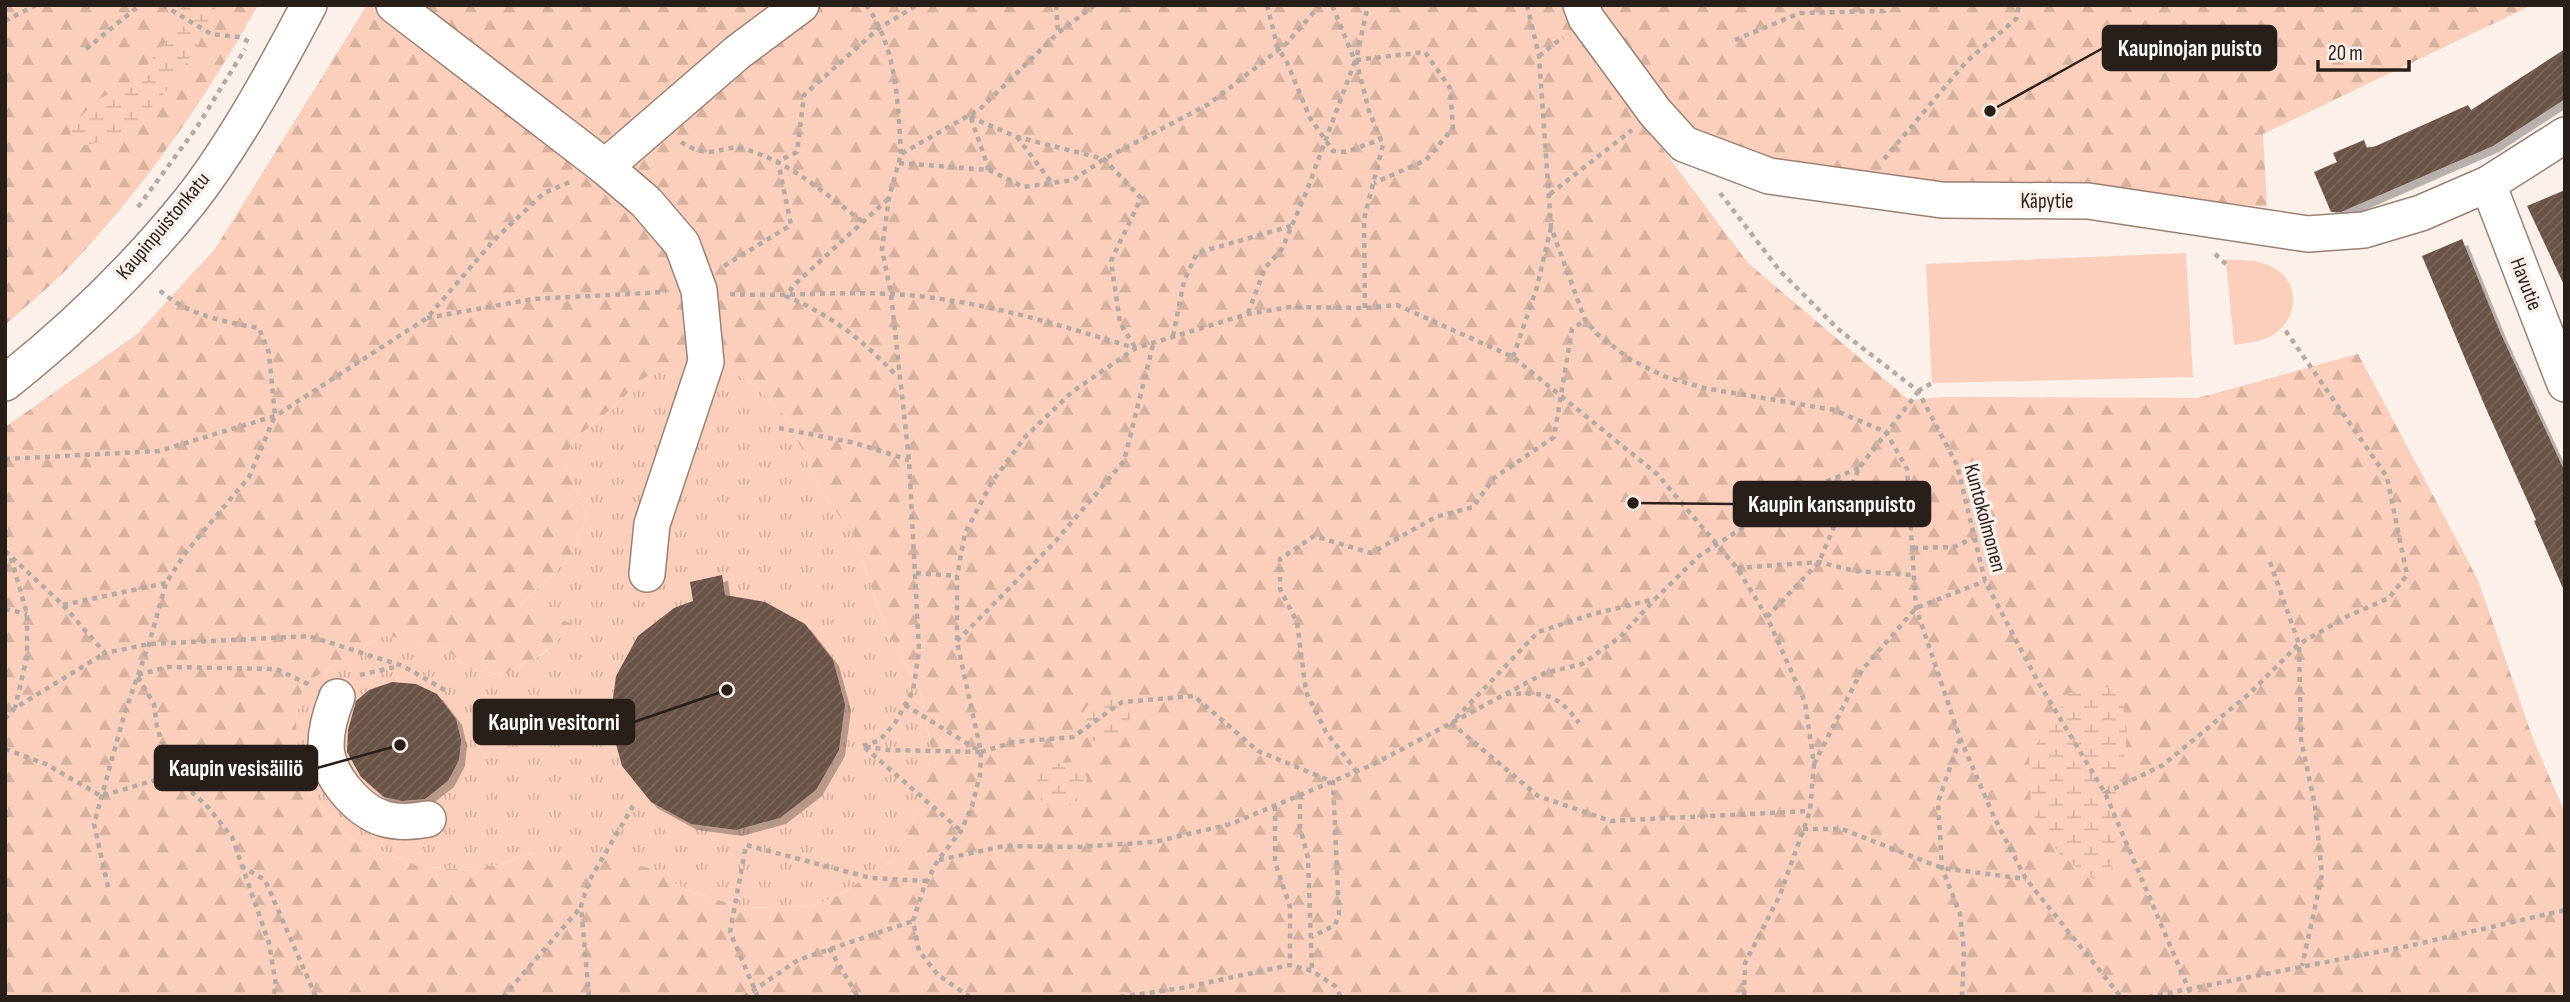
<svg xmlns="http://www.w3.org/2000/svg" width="2570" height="1002" viewBox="0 0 2570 1002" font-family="'Sofia Sans Condensed',sans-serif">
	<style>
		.grass { fill: url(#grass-tufts) }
		.forest { fill: url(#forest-firs); fill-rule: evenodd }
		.wetland { fill: url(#wetland-marsh) }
		.garden { fill: #fbcfbb }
		.building { fill: url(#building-hatch); filter: url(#shadow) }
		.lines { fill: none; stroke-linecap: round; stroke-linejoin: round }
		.minor-casing { stroke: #9b8175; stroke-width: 38 }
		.path { stroke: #b5aaa5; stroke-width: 4.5; stroke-dasharray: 5 5; stroke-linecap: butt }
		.minor { stroke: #fff; stroke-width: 35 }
		.labels { text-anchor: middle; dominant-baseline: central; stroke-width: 7; stroke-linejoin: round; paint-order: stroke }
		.street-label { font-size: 21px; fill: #291f1a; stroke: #fbf0ea }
		.leader { fill: none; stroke: #291f1a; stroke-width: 2.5 }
		.callout-dot { fill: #291f1a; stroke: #fbf0ea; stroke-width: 2.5 }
		.callout { fill: #291f1a; stroke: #291f1a; stroke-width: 2.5 }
		.callout-label { font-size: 23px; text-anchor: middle; font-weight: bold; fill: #fff }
	</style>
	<defs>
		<pattern id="grass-tufts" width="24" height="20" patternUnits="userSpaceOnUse" patternTransform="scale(1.75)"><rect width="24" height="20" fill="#fbcfbb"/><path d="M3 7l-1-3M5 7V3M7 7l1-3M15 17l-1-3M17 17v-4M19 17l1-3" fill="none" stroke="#d7b1a0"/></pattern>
		<pattern id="forest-firs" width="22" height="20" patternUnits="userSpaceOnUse" patternTransform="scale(1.75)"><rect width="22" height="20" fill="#fbcfbb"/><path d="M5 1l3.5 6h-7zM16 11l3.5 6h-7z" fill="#d7b1a0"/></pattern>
		<pattern id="wetland-marsh" width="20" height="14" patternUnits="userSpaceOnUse" patternTransform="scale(1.75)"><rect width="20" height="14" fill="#fbcfbb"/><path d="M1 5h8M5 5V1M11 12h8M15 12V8" fill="none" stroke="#d7b1a0"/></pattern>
		<pattern id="building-hatch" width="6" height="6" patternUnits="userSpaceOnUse" patternTransform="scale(1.75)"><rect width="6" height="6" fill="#6a5247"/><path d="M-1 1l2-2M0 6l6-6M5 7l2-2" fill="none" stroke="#7b675e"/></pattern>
		<filter id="shadow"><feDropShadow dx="6" dy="6" stdDeviation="0" flood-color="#0004"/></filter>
	</defs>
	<rect width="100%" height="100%" fill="#fbf0ea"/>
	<polygon class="grass" points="720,364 756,386 788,419 819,488 854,536 885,627 921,693 931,748 922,803 893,860 839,895 812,906 744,908 684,889 651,868 533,853 498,865 453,869 418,866 349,838 299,780 296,718 304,684 383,635 442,647 472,670 502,675 543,654 574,624 519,607 570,557 587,516 563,459 576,438 618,403 639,381 660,370"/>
	<g class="forest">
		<path d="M5 5H258C207 97 144 188 72 264 51 286 27 305 5 325Z"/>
		<path d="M367 5H1572L1630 92 1651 134 1748 263 1909 400 1944 397 2198 398 2358 354 2478 580 2533 739 2565 813V997H5V427L136 335 215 249ZM720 364 756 386 788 419 819 488 854 536 885 627 921 693 931 748 922 803 892 861 839 895 812 906 744 908 684 889 651 868 569 853H533L498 865 453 869 418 866 349 838 299 780 296 718 304 684 383 635 442 647 472 670 503 675 542 654 574 624 520 606 570 557 587 516 563 459 576 438 618 403 639 381 660 370Z"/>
		<polygon points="1591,5 2532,5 2263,134 2267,207 2119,195 1929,190 1812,173 1707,144 1678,120"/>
	</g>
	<g class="wetland">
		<polygon points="181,5 217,5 195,51 161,98 120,138 76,147 69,129 96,101 137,78 171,35"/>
		<polygon points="2110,687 2123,704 2127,733 2112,869 2093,879 2060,855 2031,811 2029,756 2069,693"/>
		<path d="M1120 695 1131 711 1128 730 1111 741 1095 742 1079 729C1084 700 1093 698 1120 695Z"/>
		<polygon points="1076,762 1087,777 1084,796 1067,807 1051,808 1035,795 1038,776 1052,764"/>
	</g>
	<g class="garden">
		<polygon points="2186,253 2193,377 1932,383 1926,264"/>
		<path d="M2226 260C2243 260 2259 259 2274 268 2304 285 2296 326 2267 338 2257 342 2245 343 2234 345Z"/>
	</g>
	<g class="building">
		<polygon points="2565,49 2565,99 2493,146 2341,212 2331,212 2314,172 2337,162 2333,153 2364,140 2367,148 2376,146 2468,105 2471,110"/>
		<polygon points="2565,190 2565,287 2527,206"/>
		<polygon points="2462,239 2500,332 2565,472 2565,593 2534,521 2536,520 2484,404 2422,256"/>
		<polygon points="722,575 725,595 765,602 805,624 833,660 845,704 839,750 816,790 780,818 736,830 691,824 651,802 622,766 610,722 616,676 638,636 674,608 693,601 690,582"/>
		<polygon points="392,682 416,684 437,694 456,719 461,740 459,760 448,781 425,799 402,801 384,797 361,777 347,752 348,730 356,701 369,690"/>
	</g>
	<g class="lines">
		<defs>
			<g id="minor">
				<polyline points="394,5 605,167 646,202 682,244 699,290 706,362 652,524 647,574"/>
				<polyline points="1581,5 1586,18 1655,112 1684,144 1769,176 1942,200 2088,201 2308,234 2364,230 2421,213 2488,184 2565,135"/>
				<polyline points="605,167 738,52 801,5"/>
				<polyline points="2488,184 2565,384"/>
				<path d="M5 383C73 329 136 268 190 201 234 145 276 68 309 5"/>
				<path d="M337 697C331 712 326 728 326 745 326 774 357 811 385 819 400 823 413 822 428 819"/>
			</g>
		</defs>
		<use href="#minor" class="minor-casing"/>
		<g class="path">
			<polyline points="163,5 211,34 240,37 249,42"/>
			<path d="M866 5C897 47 898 104 901 154"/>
			<polyline points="1056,5 1058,32"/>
			<polyline points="1267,5 1278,49 1286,60 1310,118 1333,151 1346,152 1382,139"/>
			<polyline points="1527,5 1539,56 1551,227 1585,320 1597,334 1631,360 1666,377 1704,388 1834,410 1886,432 1907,469 1916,608 1960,738 1994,817 2026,879 2121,997"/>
			<polyline points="5,21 36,5"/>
			<polyline points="1735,40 1800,13 1884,11 1886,5"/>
			<polyline points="86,49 140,5"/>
			<polyline points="1539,56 1563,37"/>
			<polyline points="1356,60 1425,52 1450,88 1453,128 1426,160 1374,183"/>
			<polyline points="970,117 1017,137 1104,159 1141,198 1111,261 1120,323 1135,347"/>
			<polyline points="971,118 989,170"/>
			<polyline points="1017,137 1052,183"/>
			<path d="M681 142C714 164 722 141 748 150 791 163 827 195 863 222"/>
			<polyline points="1884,159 1966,62 2016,19 2019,5"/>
			<polyline points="899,163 989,170 1023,187 1073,180 1104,159 1209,104 1286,44 1320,5"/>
			<polyline points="1720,193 1780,271 1838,329 1918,391 1957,465 1985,581 2037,680 2105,793 2192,997"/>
			<polyline points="1550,194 1632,130"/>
			<path d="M888 199 794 285 786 296C836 318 861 339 898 377"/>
			<polyline points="138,207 197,127 245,49"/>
			<polyline points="2215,254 2227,265"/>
			<polyline points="724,266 791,225 778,161 797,152 804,95 878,29 917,5"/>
			<path d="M730 294C784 297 837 291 890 294 974 298 1056 324 1135 348"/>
			<polyline points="1365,308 1364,219 1383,145 1369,111 1356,60 1368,5"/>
			<polyline points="1248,313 1265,268 1282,249 1307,190 1355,61 1332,5"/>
			<polyline points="427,318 533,299 666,292"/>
			<polyline points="1173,336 1184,281 1197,253 1291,226"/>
			<polyline points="1513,357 1537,287 1551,227"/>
			<polyline points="1918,391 1932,383"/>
			<polyline points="779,428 855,443 909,460"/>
			<polyline points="5,459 159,451 275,416 427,318 494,240 544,193 572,181"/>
			<polyline points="1913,548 1954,547 1973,538"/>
			<polyline points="5,551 63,605 105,653 149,644 309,636 403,666 450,693"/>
			<polyline points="11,558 27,614 27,656 15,708"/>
			<polyline points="2270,562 2299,644 2301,739 2315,806 2322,875 2302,966"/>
			<polyline points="1737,568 1819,562 1855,571 1912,575"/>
			<polyline points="916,573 957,576"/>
			<polyline points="63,605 166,583"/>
			<polyline points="5,609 27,614"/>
			<polyline points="1767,617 1819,562 1859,468 1918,392"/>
			<polyline points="957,641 1053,544 1124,461 1154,341"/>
			<polyline points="138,675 167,667 276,669 310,685"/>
			<polyline points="360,675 399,666"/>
			<polyline points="138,677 154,704 157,727 173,775 207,806 232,837 269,943 276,985 273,997"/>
			<path d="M1506 694C1544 693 1555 691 1579 723"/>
			<polyline points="905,705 981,752 889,750 863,746 961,831"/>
			<polyline points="1456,718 1538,632 1593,614 1655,599 1699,556 1792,496 1859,468"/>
			<polyline points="5,719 15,708 105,653"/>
			<polyline points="1451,723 1538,796 1611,821 1810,811"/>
			<polyline points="1960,739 1938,802 1942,868 1960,914 1964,951 1962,997"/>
			<polyline points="863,746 880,740 895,723 913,691 919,651 909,460 891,294 882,249 889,198 901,154 980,109 1058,33 1095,5"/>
			<polyline points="5,749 46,764 101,796 173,775"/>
			<polyline points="981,752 1013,742 1073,737 1122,702 1194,696 1258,751 1333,782 1339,915 1335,925 1311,937"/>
			<polyline points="1814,764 1862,670 1916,608 1985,581"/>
			<polyline points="1357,772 1326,732 1306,692 1297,622 1280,589 1280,559 1314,536 1371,553 1436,517 1473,507 1494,478 1554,437 1572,329 1585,320"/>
			<polyline points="2105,793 2163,765 2249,694 2299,644 2348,616 2389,598 2407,575 2387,477 2283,327"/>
			<polyline points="1300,794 1300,827 1308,858 1312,971"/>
			<polyline points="1275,806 1275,862 1290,907 1290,965"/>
			<polyline points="1803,829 1842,829 1942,868 2026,879"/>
			<polyline points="939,860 1004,846 1077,847 1154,842 1231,824 1374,764 1545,673 1582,664 1620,637 1655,599"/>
			<polyline points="241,866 265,880 316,997"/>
			<path d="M108 887 94 824 125 712 149 644 166 583 186 552 249 477 275 416 269 353 259 328C221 321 186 315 157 288"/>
			<polyline points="829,948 858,997"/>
			<polyline points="503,997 581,907"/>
			<polyline points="589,997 581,906 589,881 633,806"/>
			<polyline points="744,997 798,960 913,921"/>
			<polyline points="758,997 730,932 746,845 871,878 927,881"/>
			<polyline points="970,997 938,975 919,951 913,921 924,887 938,860 961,831 972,806 980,775 981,752 957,642 957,576 965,533 992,482 1025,437 1072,392 1136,348 1248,314 1290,307 1365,308 1397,305 1513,357 1657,474 1737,568 1767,617 1805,702 1814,764 1810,811 1780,895 1745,963 1744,997"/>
			<polyline points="1120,997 1182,988 1290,965 1312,971 1335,986 1341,997"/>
			<polyline points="2148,997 2413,945 2565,910"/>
		</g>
		<use href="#minor" class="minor"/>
	</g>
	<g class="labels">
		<g class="street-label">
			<text x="2047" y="201">Käpytie</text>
			<text transform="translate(163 226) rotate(-50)">Kaupinpuistonkatu</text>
			<text transform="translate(2526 284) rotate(69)">Havutie</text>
			<text transform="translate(1985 518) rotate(75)">Kuntokolmonen</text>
		</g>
	</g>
	<path class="leader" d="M1990 111L2103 48M1633 503L1734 504M727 690L634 722M400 745L317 768"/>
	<g class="callout-dot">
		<circle cx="1990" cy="111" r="7"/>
		<circle cx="1633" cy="503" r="7"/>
		<circle cx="727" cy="690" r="7"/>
		<circle cx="400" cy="745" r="7"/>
	</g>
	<g class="callout">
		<rect x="2103" y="26" width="173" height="44" rx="7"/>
		<rect x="1734" y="482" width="196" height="44" rx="7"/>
		<rect x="474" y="700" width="160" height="44" rx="7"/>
		<rect x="155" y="746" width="162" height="44" rx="7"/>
	</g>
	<g class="callout-label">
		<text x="2190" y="56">Kaupinojan puisto</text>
		<text x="1832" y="512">Kaupin kansanpuisto</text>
		<text x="554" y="730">Kaupin vesitorni</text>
		<text x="236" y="776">Kaupin vesisäiliö</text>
	</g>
	<rect width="2570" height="1002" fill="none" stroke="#291f1a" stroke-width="14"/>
	<path d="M2318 60v10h91v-10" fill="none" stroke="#291f1a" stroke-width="3.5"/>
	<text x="2328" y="60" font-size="21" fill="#291f1a" stroke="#fbf0ea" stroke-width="5" paint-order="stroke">20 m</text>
</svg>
